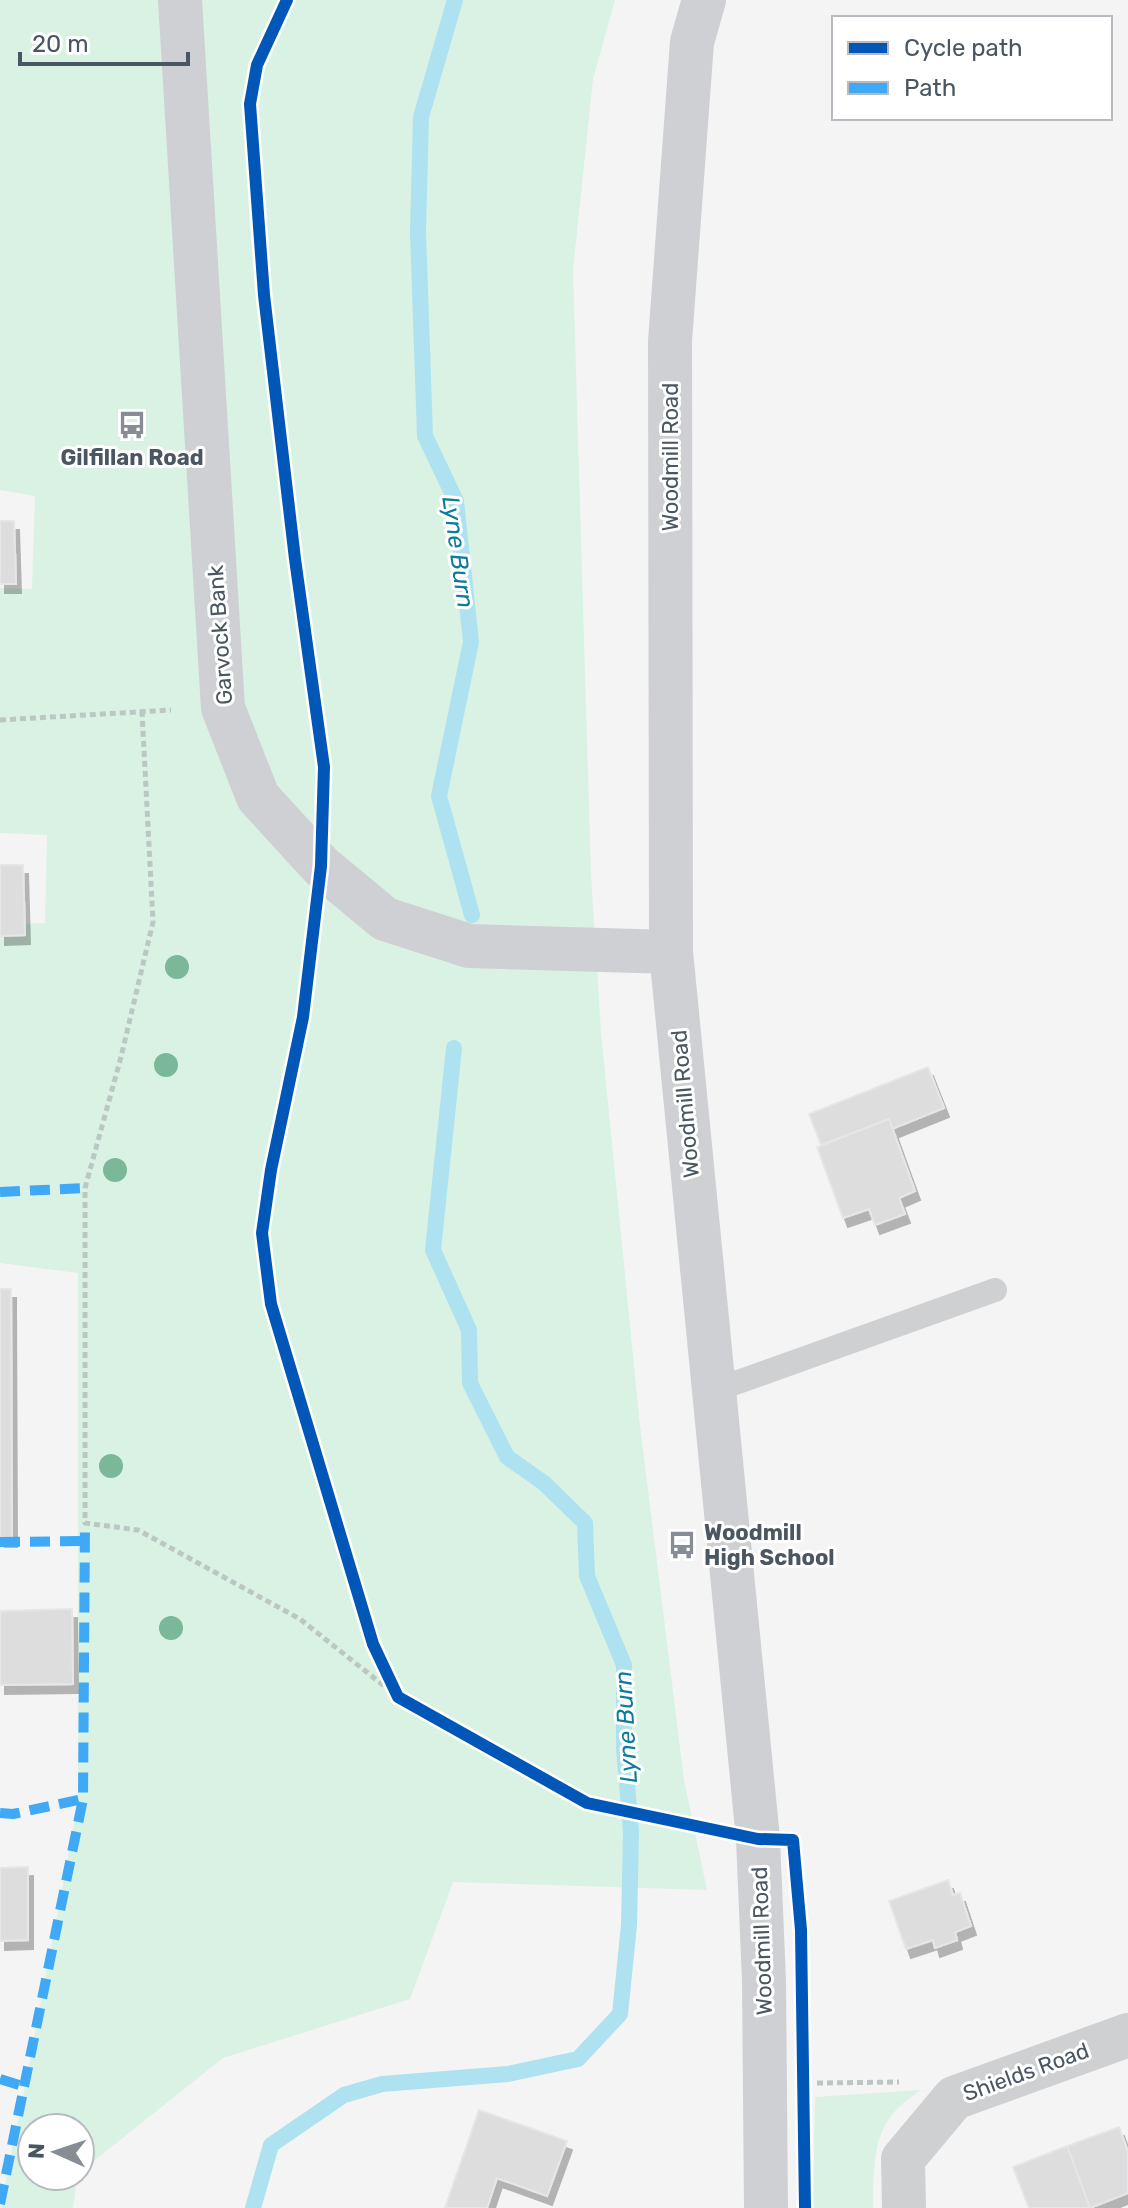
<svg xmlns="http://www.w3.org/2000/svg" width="1128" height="2208" viewBox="0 0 1128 2208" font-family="Rubik,sans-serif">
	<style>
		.green { fill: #d9f2e3 }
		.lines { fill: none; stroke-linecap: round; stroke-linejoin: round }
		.stream { stroke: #aee2f0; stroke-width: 16 }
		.building { fill: #ddddde; stroke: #e5e6e7; stroke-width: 2; filter: url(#shadow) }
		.path { stroke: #bcc7c4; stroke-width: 5; stroke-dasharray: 6 4; stroke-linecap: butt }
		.lane { stroke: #ced0d2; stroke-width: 24 }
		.street { stroke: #ced0d2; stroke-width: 44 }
		.secondary { stroke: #ced0d4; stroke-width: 44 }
		.quiet { stroke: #3fa9f5; stroke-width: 10; stroke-dasharray: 20 10; stroke-linecap: butt }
		.cycleway-casing { stroke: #fff; stroke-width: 17 }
		.cycleway { stroke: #0057b8; stroke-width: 12 }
		.tree { fill: #7ab899 }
		.labels { text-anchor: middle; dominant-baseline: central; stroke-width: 6; stroke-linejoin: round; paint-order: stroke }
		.poi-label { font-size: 22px; font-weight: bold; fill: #4a5661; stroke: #fff }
		.street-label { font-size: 22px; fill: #4a5661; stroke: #fff }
		.water-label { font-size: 24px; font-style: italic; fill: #0c7c9b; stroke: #fff }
	</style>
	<defs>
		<filter id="shadow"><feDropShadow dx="5" dy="9" stdDeviation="0" flood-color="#0004"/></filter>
	</defs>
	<rect width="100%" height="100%" fill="#f4f4f4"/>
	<g class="green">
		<polygon points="0,0 615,0 593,79 573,270 591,875 601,1032 639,1417 684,1780 707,1890 453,1882 410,1999 223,2058 80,2172 80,2128 32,2128 32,2176 77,2176 73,2208 0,2208 25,2087 78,1803 78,1273 0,1263 0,925 45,923 47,835 0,833 0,588 32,589 35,496 0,490"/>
		<path d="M921 2090C913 2096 903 2102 896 2110 871 2136 874 2175 873 2208H813L815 2097Z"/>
	</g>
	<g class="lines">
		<g class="stream">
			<polyline points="455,0 421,117 418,231 425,436 456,501 471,642 439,796 472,915"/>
			<polyline points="253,2208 271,2145 344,2095 382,2084 508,2074 578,2059 620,2014 629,1925 631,1832 624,1748 624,1665 587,1576 585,1523 544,1483 507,1457 470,1383 469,1330 433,1250 454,1048"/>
		</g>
	</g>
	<g class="building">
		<polygon points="0,521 14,521 16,584 0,584"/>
		<polygon points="0,865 23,865 25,935 0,936"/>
		<polygon points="928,1067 944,1108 892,1129 889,1119 821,1145 809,1114"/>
		<polygon points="889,1119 915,1191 899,1198 905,1214 875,1225 869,1209 843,1218 817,1147"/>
		<polygon points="0,1289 11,1289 12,1538 0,1538"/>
		<polygon points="72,1609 73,1684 0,1685 0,1611"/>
		<polygon points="28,1867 28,1940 0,1941 0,1868"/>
		<polygon points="948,1880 953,1895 960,1893 971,1926 955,1932 957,1940 935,1948 933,1940 906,1949 889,1901"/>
		<polygon points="479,2110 567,2141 547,2196 497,2178 487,2208 445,2208"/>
		<polygon points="1119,2127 1128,2152 1128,2193 1090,2208 1067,2146"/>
		<polygon points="1067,2146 1090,2208 1029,2208 1013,2167"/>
	</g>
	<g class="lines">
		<g class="path">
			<polyline points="142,711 153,922 121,1057 85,1188 85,1523 138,1530 300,1619 398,1697"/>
			<polyline points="0,720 171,710"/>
			<polyline points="817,2083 899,2082"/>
		</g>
		<polyline class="lane" points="713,1391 995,1290"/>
		<polyline class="street" points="904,2208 903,2159 954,2098 1128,2035"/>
		<g class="secondary">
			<polyline points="180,0 223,708 258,797 321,866 385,919 469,946 671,952"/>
			<polyline points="704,0 692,42 670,341 671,952 758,1839 764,1981 766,2208"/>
		</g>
		<g class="quiet">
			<polyline points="0,1192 85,1188"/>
			<polyline points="0,1542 85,1541"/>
			<polyline points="0,1813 13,1814 83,1799"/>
			<polyline points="0,2079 25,2087"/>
			<polyline points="0,2204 83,1799 85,1523"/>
		</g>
		<defs>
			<polyline id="cycleway" points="287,0 257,65 250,104 264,295 295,559 324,767 321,866 303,1017 271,1170 262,1233 271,1304 373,1644 398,1697 587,1803 758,1839 793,1840 801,1930 805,2208"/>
		</defs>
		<use href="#cycleway" class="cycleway-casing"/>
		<use href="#cycleway" class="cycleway"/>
	</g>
	<g class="tree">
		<circle cx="177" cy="967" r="12"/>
		<circle cx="166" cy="1065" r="12"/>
		<circle cx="115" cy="1170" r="12"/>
		<circle cx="111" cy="1466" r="12"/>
		<circle cx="171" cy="1628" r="12"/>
	</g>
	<defs>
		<symbol id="bus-bare" viewBox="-9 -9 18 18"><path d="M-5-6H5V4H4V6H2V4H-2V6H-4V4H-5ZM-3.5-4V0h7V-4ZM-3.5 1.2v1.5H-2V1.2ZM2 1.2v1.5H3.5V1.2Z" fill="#868d94" stroke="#fff" stroke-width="2.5" paint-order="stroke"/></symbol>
	</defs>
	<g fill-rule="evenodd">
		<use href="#bus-bare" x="112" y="405" width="40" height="40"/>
		<use href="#bus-bare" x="662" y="1525" width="40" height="40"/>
	</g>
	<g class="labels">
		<g class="poi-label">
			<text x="132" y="457">Gilfillan Road</text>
			<text x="704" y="1532" text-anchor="start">Woodmill<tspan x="704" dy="25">High School</tspan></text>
		</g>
		<g class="street-label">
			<text transform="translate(670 457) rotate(-90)">Woodmill Road</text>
			<text transform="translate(220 635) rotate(-94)">Garvock Bank</text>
			<text transform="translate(685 1104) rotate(-95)">Woodmill Road</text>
			<text transform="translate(762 1941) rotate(-92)">Woodmill Road</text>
			<text transform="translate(1026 2072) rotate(-20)">Shields Road</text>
		</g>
		<g class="water-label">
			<text transform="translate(458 552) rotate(82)">Lyne Burn</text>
			<text transform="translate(626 1727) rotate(-93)">Lyne Burn</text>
		</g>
	</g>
	<rect x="832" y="16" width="280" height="104" fill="#ffffff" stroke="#b7bbc0" stroke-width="2"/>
	<rect x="848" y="42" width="40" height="12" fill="#0057b8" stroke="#b7bbc0" stroke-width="2"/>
	<text x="904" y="56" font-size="24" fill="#4a5661">Cycle path</text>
	<rect x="848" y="82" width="40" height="12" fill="#3fa9f5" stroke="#b7bbc0" stroke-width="2"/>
	<text x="904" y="96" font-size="24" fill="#4a5661">Path</text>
	<g transform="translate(56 2152) rotate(273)"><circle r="38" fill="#ffffff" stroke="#b7bbc0" stroke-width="2"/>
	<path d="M0-6L14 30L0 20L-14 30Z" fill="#868d94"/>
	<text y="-12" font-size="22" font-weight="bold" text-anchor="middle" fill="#4a5661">N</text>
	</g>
	<path d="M20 52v12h168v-12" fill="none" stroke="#4a5661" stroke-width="4"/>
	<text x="32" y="52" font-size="24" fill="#4a5661" stroke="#ffffff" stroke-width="6" paint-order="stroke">20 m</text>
</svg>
